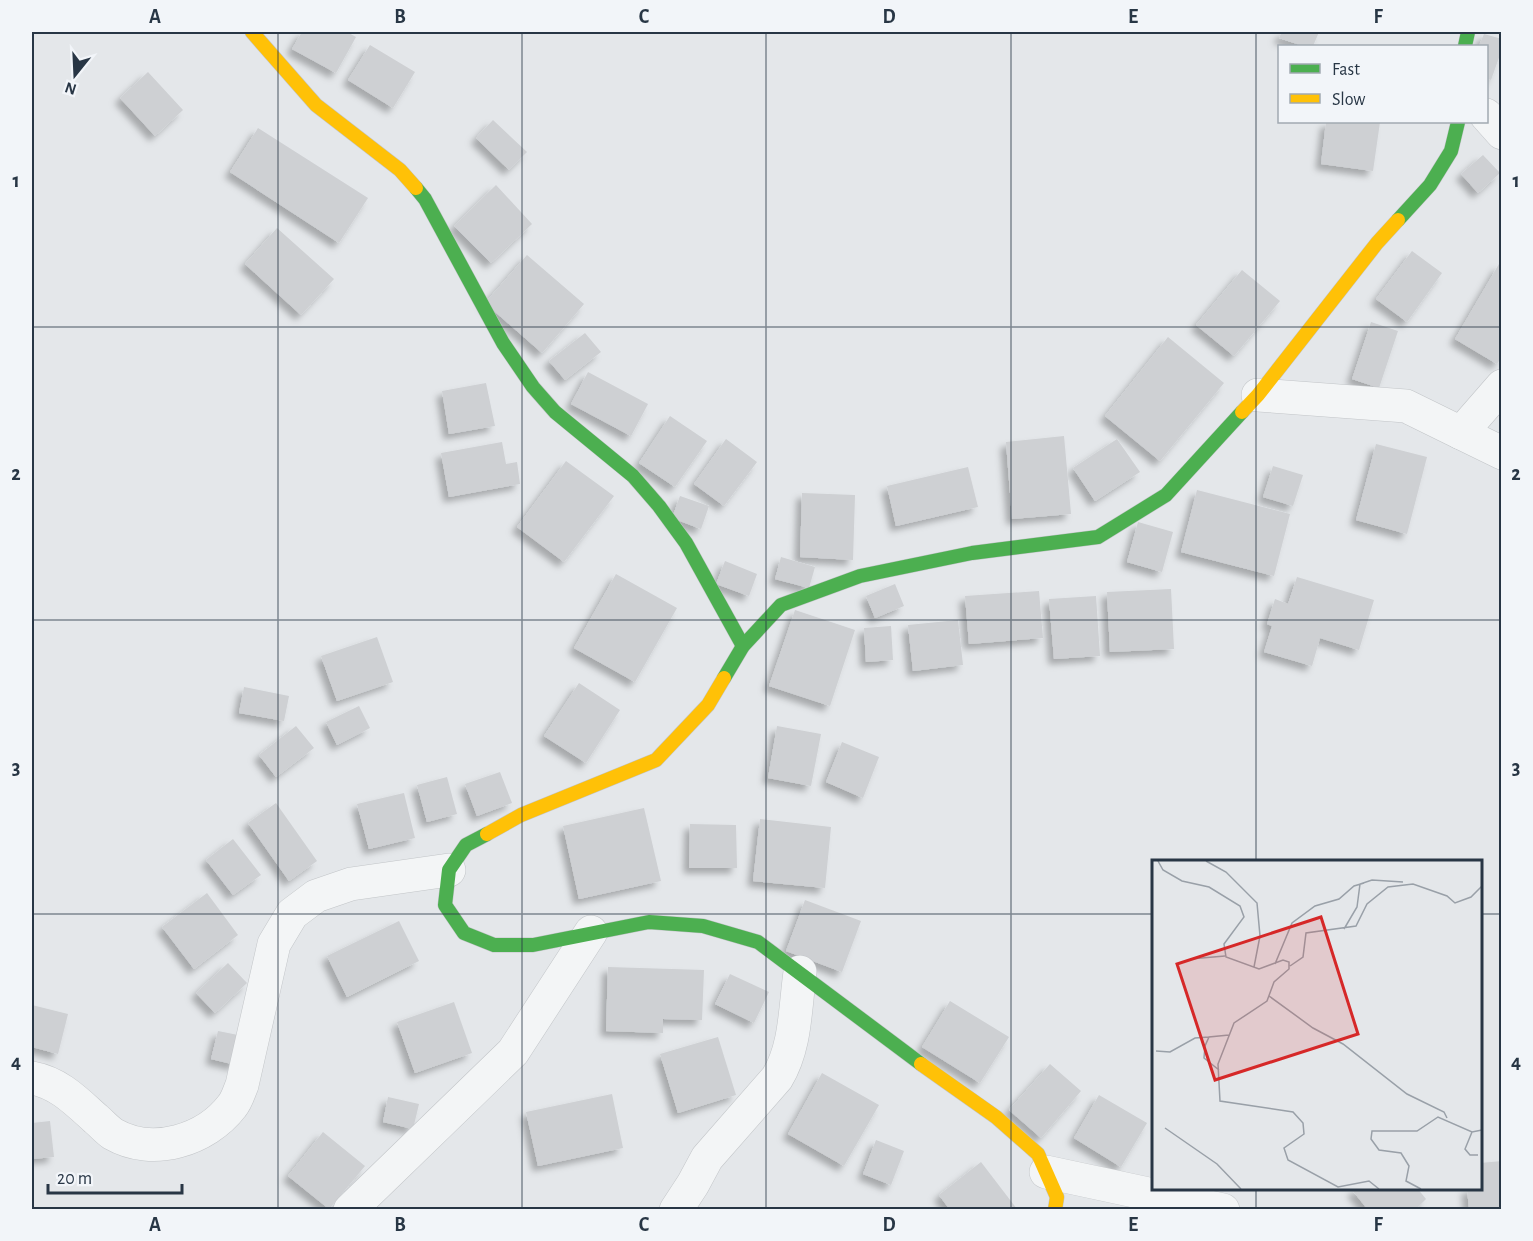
<svg xmlns="http://www.w3.org/2000/svg" width="1533" height="1241" viewBox="0 0 1533 1241" font-family="'Alegreya Sans',sans-serif">
	<style>
		.building { fill: #ced0d3; filter: url(#shadow) }
		.lines { fill: none; stroke-linecap: round; stroke-linejoin: round }
		.street-casing { stroke: #c2c5c8; stroke-width: 34 }
		.fast-casing { stroke: #c2c5c8; stroke-width: 15 }
		.slow-casing { stroke: #c2c5c8; stroke-width: 15 }
		.street { stroke: #f3f5f6; stroke-width: 33 }
		.fast { stroke: #4caf50; stroke-width: 14 }
		.slow { stroke: #ffc107; stroke-width: 14 }
		.grid { fill: none; stroke: #283645; stroke-width: 1.5; stroke-opacity: 0.55 }
		.inset-road { fill: none; stroke: #99a0a8; stroke-width: 1.5 }
		.view { fill: #d62828; fill-opacity: 0.15; stroke: #d62828; stroke-width: 3 }
		.inset-edge { fill: none; stroke: #283645; stroke-width: 3 }
		.neatline { fill: none; stroke: #283645; stroke-width: 2 }
		.grid-label { font-size: 20px; text-anchor: middle; font-weight: bold; fill: #283645 }
	</style>
	<defs>
		<filter id="shadow"><feDropShadow dx="-5.5" dy="5.5" stdDeviation="3" flood-color="#0004"/></filter>
	</defs>
	<rect width="100%" height="100%" fill="#e4e7ea"/>
	<g class="building">
		<polygon points="302,32 347,32 356,37 336,73 292,49"/>
		<polygon points="1282,32 1319,32 1313,46 1303,46 1279,38"/>
		<polygon points="1484,34 1502,39 1502,49 1491,80 1486,78 1486,46 1479,46"/>
		<polygon points="370,45 415,72 393,108 348,80"/>
		<polygon points="148,72 183,110 155,136 120,98"/>
		<polygon points="493,120 527,152 509,170 476,138"/>
		<polygon points="1326,122 1380,122 1373,171 1321,164"/>
		<polygon points="258,128 368,198 339,243 230,172"/>
		<polygon points="1483,155 1500,173 1478,193 1461,174"/>
		<polygon points="496,185 532,224 491,263 454,226"/>
		<polygon points="277,228 334,279 301,315 245,264"/>
		<polygon points="1412,251 1442,273 1407,322 1376,299"/>
		<polygon points="527,255 584,304 542,353 485,303"/>
		<polygon points="1499,264 1502,266 1502,356 1497,364 1455,339"/>
		<polygon points="1242,270 1280,301 1234,356 1196,325"/>
		<polygon points="1371,322 1398,331 1379,388 1352,379"/>
		<polygon points="585,333 601,352 565,380 549,361"/>
		<polygon points="1168,337 1224,383 1160,461 1105,416"/>
		<polygon points="588,372 648,404 631,436 571,404"/>
		<polygon points="486,383 495,426 449,434 442,391"/>
		<polygon points="670,416 707,441 675,487 639,463"/>
		<polygon points="1064,436 1071,514 1012,519 1006,442"/>
		<polygon points="726,439 757,462 724,506 694,484"/>
		<polygon points="1117,439 1140,472 1095,501 1073,468"/>
		<polygon points="502,442 506,464 517,462 520,484 449,497 441,453"/>
		<polygon points="1376,444 1427,457 1407,534 1356,520"/>
		<polygon points="566,461 614,496 564,562 517,527"/>
		<polygon points="1273,466 1303,475 1293,506 1263,497"/>
		<polygon points="968,467 978,507 896,526 887,486"/>
		<polygon points="1197,490 1290,514 1274,576 1181,552"/>
		<polygon points="802,493 855,495 853,560 800,557"/>
		<polygon points="680,496 709,506 701,529 672,518"/>
		<polygon points="1138,522 1173,532 1162,572 1127,562"/>
		<polygon points="781,557 815,567 809,588 775,579"/>
		<polygon points="725,561 757,574 749,596 716,584"/>
		<polygon points="616,574 677,608 635,682 574,648"/>
		<polygon points="1297,577 1374,600 1359,650 1320,638 1312,666 1264,652 1272,626 1267,624 1275,599 1288,604"/>
		<polygon points="895,584 904,606 875,618 866,596"/>
		<polygon points="1171,589 1174,649 1110,652 1107,592"/>
		<polygon points="1039,591 1043,638 969,644 965,596"/>
		<polygon points="1096,596 1100,656 1054,659 1049,599"/>
		<polygon points="795,610 855,630 830,706 769,686"/>
		<polygon points="958,620 963,665 913,671 908,625"/>
		<polygon points="891,626 893,660 866,662 864,628"/>
		<polygon points="377,637 393,682 337,701 321,656"/>
		<polygon points="579,683 620,710 586,763 544,736"/>
		<polygon points="244,687 289,696 284,721 239,713"/>
		<polygon points="359,706 370,728 337,745 326,722"/>
		<polygon points="296,726 314,748 276,777 259,755"/>
		<polygon points="777,726 821,734 811,786 768,778"/>
		<polygon points="842,742 879,757 863,798 826,782"/>
		<polygon points="500,772 512,803 477,816 465,784"/>
		<polygon points="447,777 457,814 427,822 417,785"/>
		<polygon points="404,793 415,838 369,849 357,804"/>
		<polygon points="276,803 317,861 289,881 248,823"/>
		<polygon points="644,808 661,881 579,899 563,826"/>
		<polygon points="760,819 831,827 825,888 753,881"/>
		<polygon points="690,824 736,825 737,868 689,868"/>
		<polygon points="233,839 261,875 233,895 206,860"/>
		<polygon points="207,893 238,935 194,969 162,927"/>
		<polygon points="805,900 861,921 842,972 786,951"/>
		<polygon points="399,921 419,961 347,997 327,956"/>
		<polygon points="228,963 247,983 215,1013 196,993"/>
		<polygon points="608,967 704,970 702,1020 663,1019 663,1033 606,1031"/>
		<polygon points="730,974 769,992 754,1023 715,1004"/>
		<polygon points="950,1001 1009,1037 980,1083 922,1047"/>
		<polygon points="454,1002 472,1053 415,1073 397,1022"/>
		<polygon points="32,1005 68,1014 58,1054 32,1047"/>
		<polygon points="218,1031 243,1036 236,1065 211,1059"/>
		<polygon points="718,1037 736,1095 678,1113 660,1054"/>
		<polygon points="1050,1064 1081,1091 1041,1138 1009,1110"/>
		<polygon points="822,1073 879,1105 844,1166 788,1134"/>
		<polygon points="612,1094 623,1148 538,1166 526,1112"/>
		<polygon points="1099,1095 1147,1123 1121,1167 1074,1138"/>
		<polygon points="388,1097 419,1104 413,1129 383,1122"/>
		<polygon points="50,1121 54,1157 32,1159 32,1123"/>
		<polygon points="323,1132 365,1166 329,1209 288,1176"/>
		<polygon points="876,1140 904,1151 891,1185 863,1174"/>
		<polygon points="1502,1161 1502,1210 1469,1210 1467,1188 1480,1188 1480,1163"/>
		<polygon points="981,1162 1017,1209 1016,1210 950,1210 939,1195"/>
		<polygon points="1356,1188 1417,1188 1426,1199 1415,1210 1368,1210 1353,1191"/>
	</g>
	<g class="lines">
		<defs>
			<g id="street">
				<polyline points="1486,115 1502,133"/>
				<polyline points="1258,395 1406,406 1461,433 1502,386"/>
				<polyline points="1461,433 1502,453"/>
				<path d="M32 1078C59 1083 76 1101 96 1119 102 1124 107 1130 113 1134 153 1157 206 1140 232 1106 237 1100 239 1092 242 1085L274 944 292 914 316 896 351 884 449 870"/>
				<polyline points="1046,1172 1223,1210"/>
				<polyline points="350,1210 513,1052 591,932"/>
				<path d="M676 1210 693 1184 707 1158 777 1078C796 1047 795 1008 800 972"/>
			</g>
			<g id="fast">
				<polyline points="1465,46 1468,32"/>
				<polyline points="416,188 425,199 503,343 533,387 555,412 633,476 659,506 686,543 743,646"/>
				<polyline points="1398,220 1430,185 1451,151 1458,122"/>
				<polyline points="724,678 743,646 781,605 860,576 972,553 1098,537 1166,495 1242,412"/>
				<polyline points="487,834 466,845 449,870 445,905 464,933 494,945 533,945 649,922 703,926 758,942 921,1064"/>
			</g>
			<g id="slow">
				<polyline points="252,32 316,105 400,170 416,188"/>
				<polyline points="1242,412 1258,395 1377,243 1398,220"/>
				<polyline points="487,834 521,815 656,760 708,705 724,678"/>
				<polyline points="921,1064 996,1117 1038,1154 1057,1197 1055,1210"/>
			</g>
		</defs>
		<use href="#street" class="street-casing"/>
		<use href="#fast" class="fast-casing"/>
		<use href="#slow" class="slow-casing"/>
		<use href="#street" class="street"/>
		<use href="#fast" class="fast"/>
		<use href="#slow" class="slow"/>
	</g>
	<path class="grid" d="M278 32V1210M522 32V1210M766 32V1210M1011 32V1210M1256 32V862M32 327H1502M32 620H1502M32 914H1154M1480 914H1502M1256 1188V1210"/>
	<g transform="translate(1152 860)">
		<rect width="330" height="330" fill="#e4e7ea"/>
		<path class="inset-road" d="M6 1 11 10 30 21 57 27 88 46 92 57 72 84 74 97 107 109 131 100 137 102V109L122 122 115 141 82 163 66 204 68 241 141 252 151 263 152 274 132 288 136 300 186 327 217 321 227 329M54 1 74 12 105 43 108 76 102 107M192 69 205 47 208 24 220 20 251 22M38 99 73 96M123 104 140 63 163 46 187 39 202 26 212 23M138 106 151 97 154 73 204 66 215 44 236 27 261 24 295 36 303 43 319 37 330 26M117 136 161 168 191 184 255 234 292 252 295 258M4 191 18 192 43 178 57 177M67 210 52 198 53 186 57 177 77 175M13 268 65 304 89 329M320 272 313 289 318 295H326M269 329 254 321 257 306 249 293 227 290 219 279 220 271H265L286 257 320 272 330 270"/>
		<path class="view" d="M169 57 206 174 63 220 25 104Z"/>
		<rect width="330" height="330" class="inset-edge"/>
	</g>
	<rect width="1533" height="1241" fill="none" stroke="#f2f5f9" stroke-width="66"/>
	<rect x="1278" y="45" width="210" height="78" fill="#f2f5f9" stroke="#a1a9b1" stroke-width="1.5"/>
	<rect x="1290" y="64" width="30" height="9" fill="#4caf50" stroke="#a1a9b1" stroke-width="1.5"/>
	<text x="1332" y="75" font-size="18" fill="#283645">Fast</text>
	<rect x="1290" y="94" width="30" height="9" fill="#ffc107" stroke="#a1a9b1" stroke-width="1.5"/>
	<text x="1332" y="105" font-size="18" fill="#283645">Slow</text>
	<g transform="translate(75 75) rotate(198)" stroke="#f2f5f9" stroke-width="4.5" paint-order="stroke">
	<path d="M0-4.5L10 22L0 15L-10 22Z" fill="#283645"/>
	<text y="-9" font-size="16" font-weight="bold" text-anchor="middle" fill="#283645">N</text>
	</g>
	<path d="M48 1184v9h134v-9" fill="none" stroke="#283645" stroke-width="3"/>
	<text x="57" y="1184" font-size="18" fill="#283645" stroke="#f2f5f9" stroke-width="4.5" paint-order="stroke">20 m</text>
	<rect x="33" y="33" width="1467" height="1175" class="neatline"/>
	<g class="grid-label">
		<text x="155" y="23">A</text>
		<text x="400" y="23">B</text>
		<text x="644" y="23">C</text>
		<text x="889" y="23">D</text>
		<text x="1133" y="23">E</text>
		<text x="1378" y="23">F</text>
		<text x="16" y="187">1</text>
		<text x="1516" y="187">1</text>
		<text x="16" y="480">2</text>
		<text x="1516" y="480">2</text>
		<text x="16" y="774">3</text>
		<text x="1516" y="774">3</text>
		<text x="16" y="1068">4</text>
		<text x="1516" y="1068">4</text>
		<text x="155" y="1231">A</text>
		<text x="400" y="1231">B</text>
		<text x="644" y="1231">C</text>
		<text x="889" y="1231">D</text>
		<text x="1133" y="1231">E</text>
		<text x="1378" y="1231">F</text>
	</g>
</svg>
